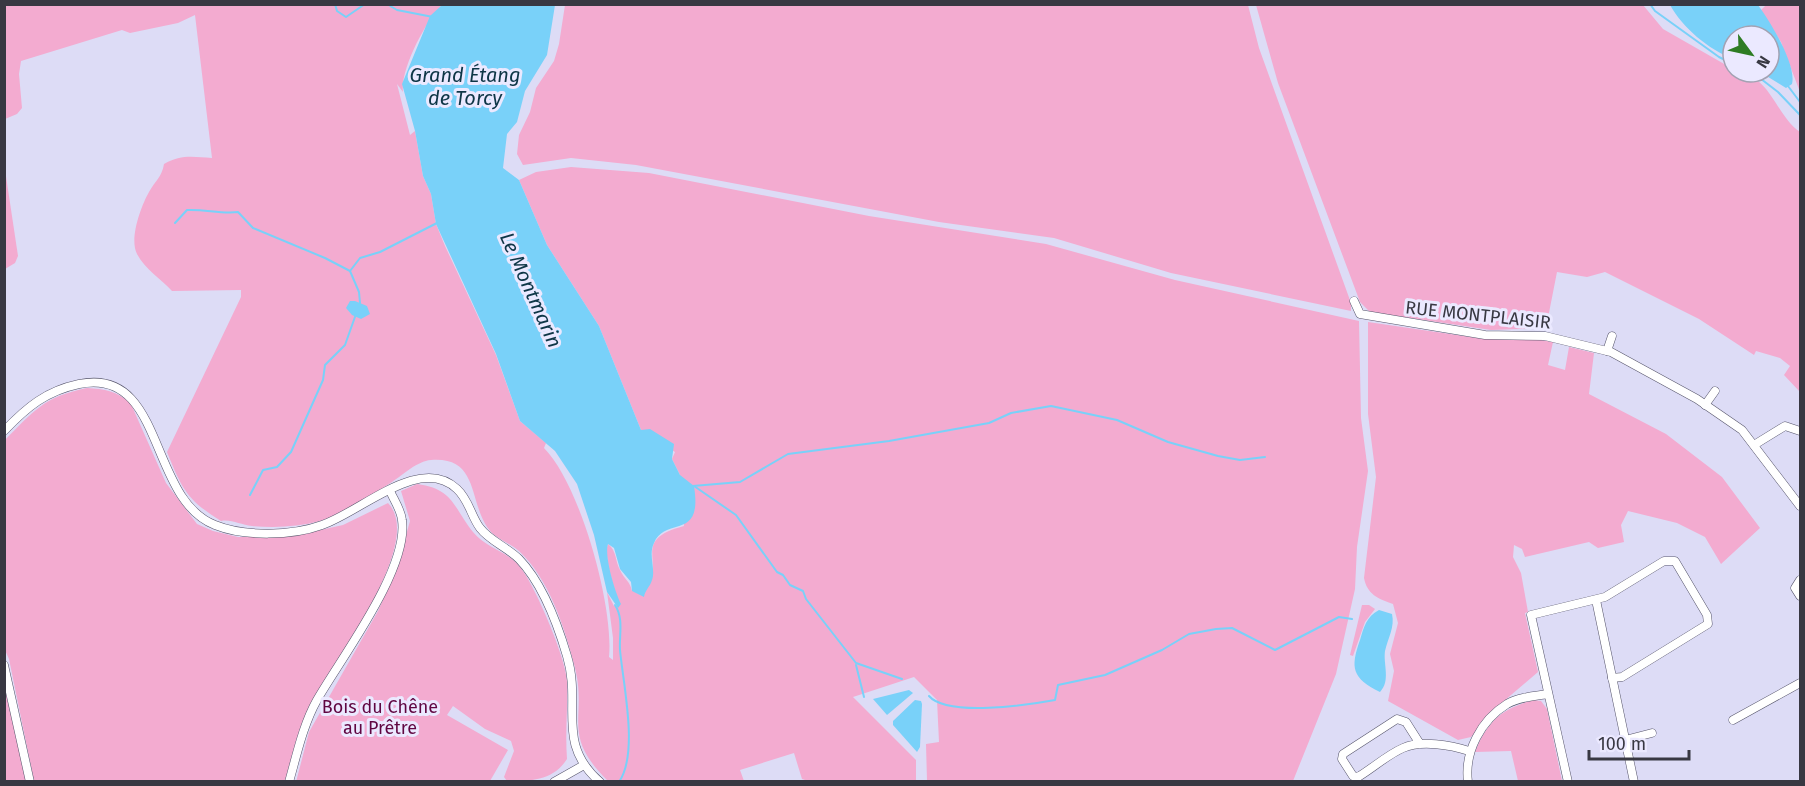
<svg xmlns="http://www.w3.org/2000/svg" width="1805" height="786" viewBox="0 0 1805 786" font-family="'Fira Sans',sans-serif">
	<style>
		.green { fill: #f3abd0 }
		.water { fill: #79d1f9 }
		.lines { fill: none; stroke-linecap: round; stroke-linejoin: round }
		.stream { stroke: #79d1f9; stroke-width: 2 }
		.minor-casing { stroke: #56556b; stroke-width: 9 }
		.minor { stroke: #fff; stroke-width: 8 }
		.labels { text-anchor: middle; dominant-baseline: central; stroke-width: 6; stroke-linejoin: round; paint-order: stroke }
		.street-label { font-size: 18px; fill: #383842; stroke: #ebe9ff }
		.park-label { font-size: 18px; fill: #600642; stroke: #ebe9ff }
		.water-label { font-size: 20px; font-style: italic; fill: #0e3647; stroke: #ebe9ff }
	</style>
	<rect width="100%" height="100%" fill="#dddcf6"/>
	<g class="green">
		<path d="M4 5H442C426 20 400 70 403 92L397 84 410 135 415 131 423 176 431 194 436 224 445 246 496 355 520 421 546 443 544 448C580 484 614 606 609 657L613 660V638L607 592 614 606 620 604C615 593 603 555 608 544 617 551 615 561 620 570 624 579 630 581 632 591L646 588C666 561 630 540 684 526L680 475 672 459 675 452 641 430 599 326 547 245 519 180 536 172 571 167 649 173 869 216 1046 244 1175 280 1359 321 1361 418 1368 471 1357 547 1355 589 1336 674 1293 781H927L926 744 939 742 937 700 914 677 853 697 916 760V781H808L802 779 794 753 740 770 744 781H608C559 733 589 718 574 664 564 626 549 579 519 551 511 544 500 540 492 533 467 507 482 456 431 460 417 461 403 475 392 482 370 496 345 514 320 521 298 527 274 528 252 526 241 525 231 519 221 521 187 500 182 489 167 452L241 297V290L172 291C161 279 145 269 137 254 129 239 141 206 149 192 155 181 162 177 164 164 181 154 194 157 212 158L195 15 178 23 130 33 122 30 21 61 19 74 22 108 17 114 5 119Z"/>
		<polygon points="565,5 1248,5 1259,48 1351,303 1351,311 1171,273 1054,238 939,222 636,165 571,158 523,165 517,154 519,135 530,112 536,88 554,61 559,44"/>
		<path d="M1256 5H1643L1663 29 1733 69V72C1770 72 1775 115 1800 132V392L1784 375 1790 366 1780 358 1756 351 1754 355 1699 319 1605 272 1587 277 1557 272 1546 328 1491 330 1370 312 1360 302 1278 83Z"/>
		<polygon points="1766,5 1800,5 1800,92 1781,42 1761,10"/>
		<polygon points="4,163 18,256 15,263 5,269"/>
		<path d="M1368 322 1484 339 1528 338 1553 342 1548 365 1565 370 1569 347 1594 353 1589 394 1666 434 1722 477 1760 528 1721 564 1705 537 1677 523 1628 511 1621 525 1624 542 1598 548 1589 542 1525 557 1522 549 1514 545 1513 557 1521 573 1528 612 1525 613 1538 672 1497 707 1471 737 1458 740 1388 701 1394 671 1390 654 1398 623 1393 604C1378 599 1367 594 1364 578L1376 477 1368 414Z"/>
		<path d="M87 388C104 389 118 391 131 404L166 483 197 524 213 531 238 537 293 536 343 525 388 503C428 544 323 676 305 716 296 737 291 760 285 781H34L9 659 5 650 4 441C34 411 43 397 87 388Z"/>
		<path d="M417 484C454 489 453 507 473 532 486 548 507 551 520 567 535 585 566 658 567 681 568 707 565 732 567 759 553 781 531 781 507 781L504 777 514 751 511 741 485 729 453 706 447 715 508 750 490 781 296 782 309 732 378 611 397 567 410 521 401 491Z"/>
		<polygon points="1362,605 1369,605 1375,609 1365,622 1353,656 1350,655"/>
		<polygon points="4,682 27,781 5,781"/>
		<path d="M1533 700 1541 701 1547 709 1562 781H1518L1511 751 1475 752C1488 720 1502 709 1533 700Z"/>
	</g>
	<g class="water">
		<path d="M442 5H555L547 55 525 91 517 122 507 134 503 168 519 180 547 245 599 326 641 430 650 429 674 444 672 459 680 475 694 486C703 542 666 515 654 543 648 555 656 569 652 580 650 587 645 590 644 597L632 591 631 582 620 569 614 548 608 544C604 556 615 592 621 604L618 608 607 592 594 535 577 484 555 451 520 421 496 354 436 224 431 194 423 176 415 131 402 84 430 16Z"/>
		<path d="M1670 5H1758C1769 20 1797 64 1792 84L1786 88 1760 72H1769V36H1733V59C1708 49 1683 28 1670 5Z"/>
		<polygon points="350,301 355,301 367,306 370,314 361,319 352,315 346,308"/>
		<path d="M1379 610 1392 614C1395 627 1388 638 1385 651 1383 664 1391 681 1380 692 1352 678 1350 668 1360 640 1364 627 1366 617 1379 610Z"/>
		<polygon points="909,690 913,693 887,715 873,699"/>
		<polygon points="915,700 921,701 922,704 920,747 917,752 893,725 893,721"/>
	</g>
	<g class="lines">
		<g class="stream">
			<polyline points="335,4 337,11 346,17 365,4"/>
			<polyline points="387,4 397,10 433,17"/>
			<polyline points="1650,4 1655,11 1719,57 1733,64"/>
			<polyline points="1752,72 1778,92 1800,115"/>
			<polyline points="1788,86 1800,102"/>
			<path d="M175 223 187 210C205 209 220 214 238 212L253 228 325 258 350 271 359 292 360 303"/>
			<polyline points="350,271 360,258 380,252 437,223"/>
			<polyline points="693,486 740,482 788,454 889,441 989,423 1011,413 1051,406 1117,420 1168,442 1218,456 1240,460 1265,457"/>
			<polyline points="694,486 736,515 777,572 783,575 790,585 803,591 806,599 856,663 902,679"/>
			<polyline points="250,495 263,470 277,467 291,452 323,380 325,365 345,345 356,314"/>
			<path d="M615 605C624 619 619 635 620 650 623 684 639 753 619 782"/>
			<polyline points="856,665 864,697"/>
			<path d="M929 696C947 717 1028 705 1055 700L1058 685 1105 675 1162 650 1189 634 1216 629 1232 628 1275 650 1339 617 1352 619"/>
		</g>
		<defs>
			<g id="minor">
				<polyline points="1354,301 1360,314 1485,335 1545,336 1611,352 1697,399 1742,430 1800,506"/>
				<polyline points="1607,351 1612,336"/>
				<polyline points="1705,405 1715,391"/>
				<path d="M4 431C27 407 46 391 79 384 165 366 148 499 215 525 245 537 292 536 322 525 361 512 420 454 457 489 469 500 471 516 480 528 490 541 507 547 519 559 543 584 557 622 567 656 582 705 555 743 600 782"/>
				<polyline points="1754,445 1785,426 1800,431"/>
				<polyline points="1800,580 1795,588 1800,596"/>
				<polyline points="1596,600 1634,782"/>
				<polyline points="4,665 30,782"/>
				<polyline points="1733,720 1800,683"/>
				<polyline points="1625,740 1652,733"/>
				<path d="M1420 744 1406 722 1397 719 1343 754 1342 759 1353 776 1358 777C1373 768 1387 755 1403 748 1421 740 1451 745 1469 751"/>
				<path d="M289 782C297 754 303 725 317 700 341 658 409 569 402 520 401 510 394 500 390 491"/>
				<polyline points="554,782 584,765"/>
				<path d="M1468 782C1464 752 1481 720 1507 704 1519 697 1535 696 1548 694"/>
				<polyline points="1568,782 1531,615 1605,597 1664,561 1675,561 1707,615 1708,624 1622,677 1612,678"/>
			</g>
		</defs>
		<use href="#minor" class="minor-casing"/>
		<use href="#minor" class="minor"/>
	</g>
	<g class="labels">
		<g class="street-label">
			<text transform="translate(1478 315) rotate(6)">RUE MONTPLAISIR</text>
		</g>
		<g class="park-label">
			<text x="380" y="707">Bois du Chêne<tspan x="380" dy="21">au Prêtre</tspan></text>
		</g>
		<g class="water-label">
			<text x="465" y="75">Grand Étang<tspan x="465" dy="23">de Torcy</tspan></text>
			<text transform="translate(531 290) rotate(66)">Le Montmarin</text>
		</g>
	</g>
	<rect width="1805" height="786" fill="none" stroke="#383842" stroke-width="12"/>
	<g transform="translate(1751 54) rotate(123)"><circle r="28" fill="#ebe9ff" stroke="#a3a2b3" stroke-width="1.5"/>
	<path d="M0-4.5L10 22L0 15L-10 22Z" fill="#2e7c24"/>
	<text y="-9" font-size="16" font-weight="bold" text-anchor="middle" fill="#383842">N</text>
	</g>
	<path d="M1589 750v9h100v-9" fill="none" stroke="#383842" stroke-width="3"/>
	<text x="1598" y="750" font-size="18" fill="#383842" stroke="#ebe9ff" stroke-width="4.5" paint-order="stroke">100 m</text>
</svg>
